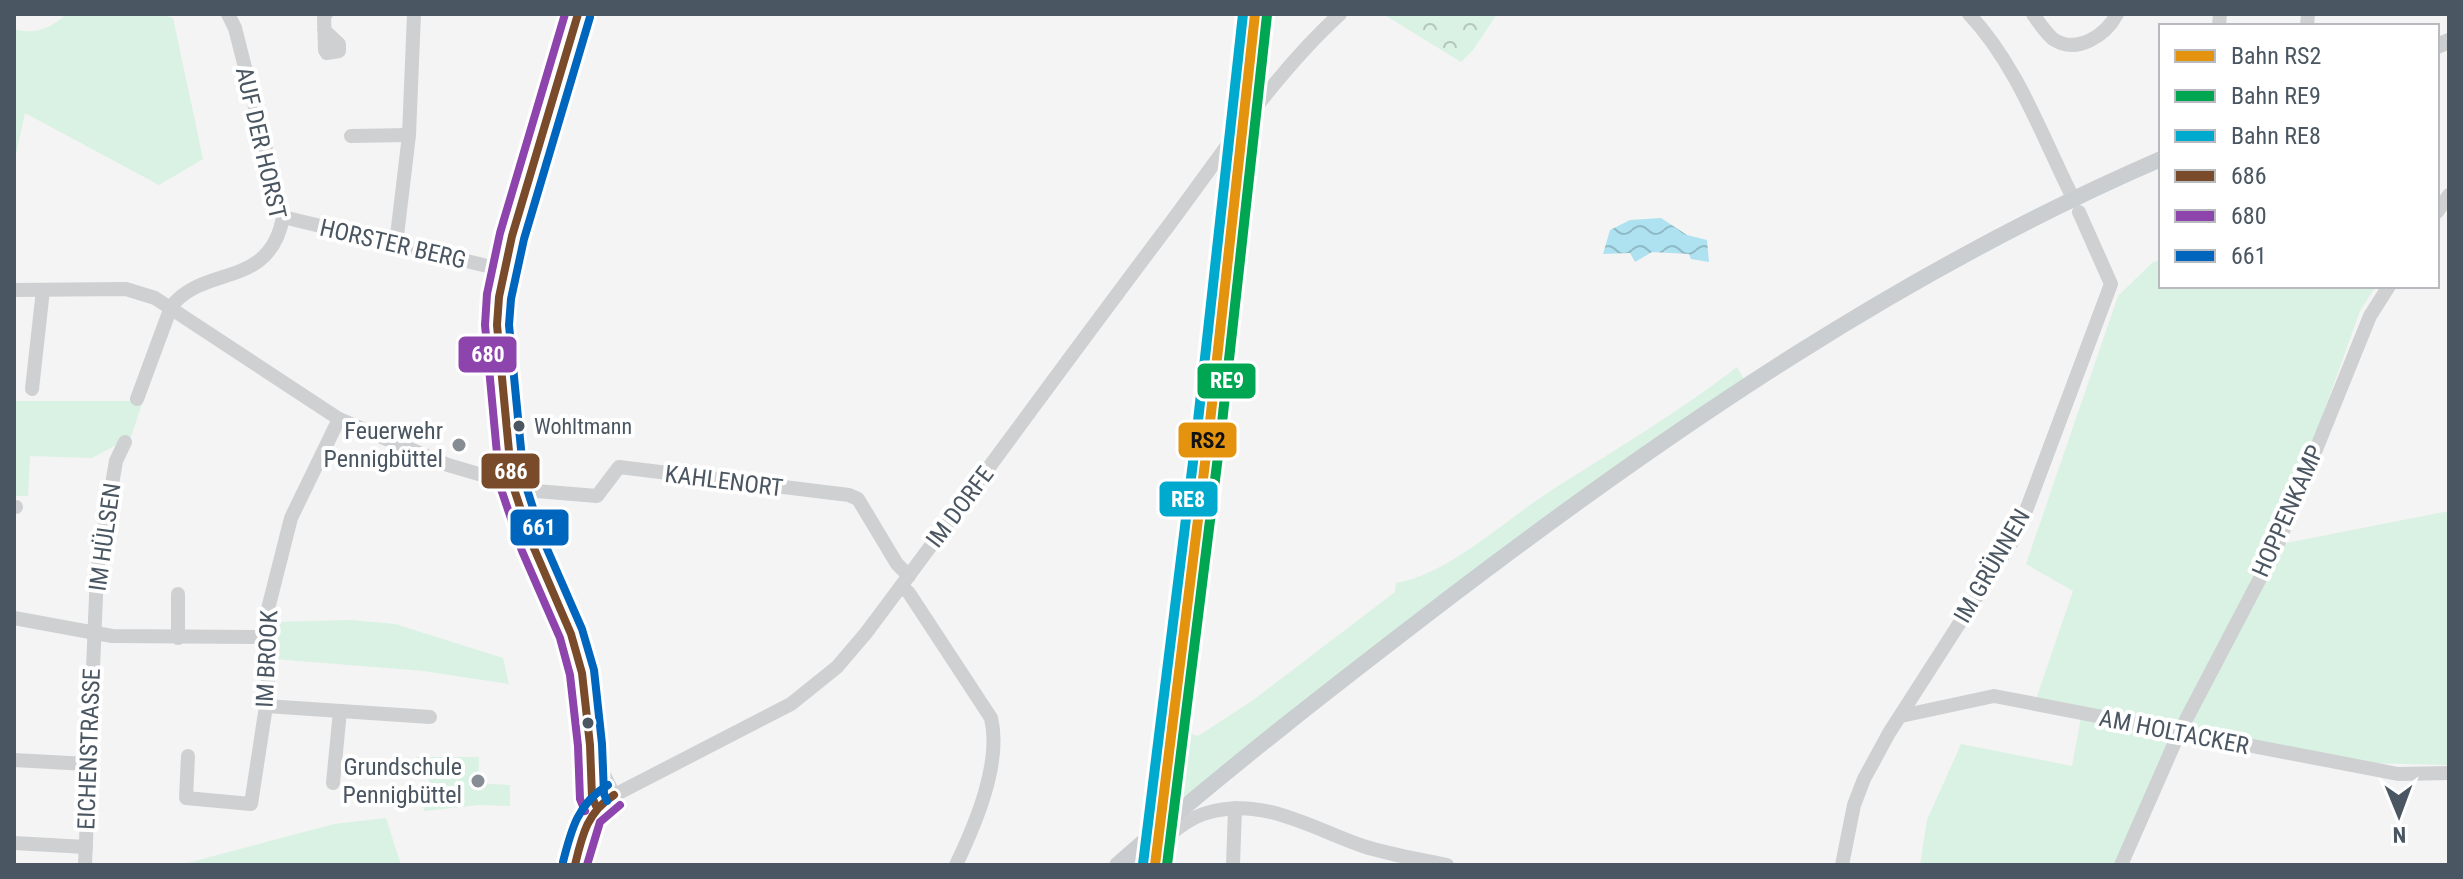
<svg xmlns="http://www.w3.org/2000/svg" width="2463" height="879" viewBox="0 0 2463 879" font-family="'Roboto Condensed',sans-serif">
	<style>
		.green { fill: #d9f2e3 }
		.forest { fill: url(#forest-crowns) }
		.water { fill: url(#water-waves) }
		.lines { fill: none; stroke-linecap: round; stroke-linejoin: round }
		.minor { stroke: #ced0d2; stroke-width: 14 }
		.major { stroke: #caced1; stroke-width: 16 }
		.bus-1-casing { stroke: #fff; stroke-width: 14 }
		.bus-2-casing { stroke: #fff; stroke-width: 14 }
		.bus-3-casing { stroke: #fff; stroke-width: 14 }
		.bus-1 { stroke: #7a4b2a; stroke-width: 8 }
		.bus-2 { stroke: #8e44ad; stroke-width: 8 }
		.bus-3 { stroke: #0065bd; stroke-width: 8 }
		.rail-1-casing { stroke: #fff; stroke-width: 16 }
		.rail-2-casing { stroke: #fff; stroke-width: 16 }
		.rail-3-casing { stroke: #fff; stroke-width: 16 }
		.rail-1 { stroke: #e4930f; stroke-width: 10 }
		.rail-2 { stroke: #00a651; stroke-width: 10 }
		.rail-3 { stroke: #00a9ce; stroke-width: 10 }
		.bus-dot { fill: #4a5661; stroke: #fff; stroke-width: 3 }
		.poi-dot { fill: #868d94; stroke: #fff; stroke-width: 3 }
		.labels { text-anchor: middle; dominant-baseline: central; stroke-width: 8; stroke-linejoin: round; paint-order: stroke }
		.bus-label { font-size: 22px; fill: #4a5661; stroke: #fff; text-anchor: start }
		.street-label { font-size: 24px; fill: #4a5661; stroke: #fff }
		.poi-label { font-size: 24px; fill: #4a5661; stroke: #fff; text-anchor: end }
		.line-badge { stroke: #fff; stroke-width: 3 }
		.badge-label { font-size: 22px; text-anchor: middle; font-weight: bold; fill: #fff }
		.pale-badge-label { font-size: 22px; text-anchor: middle; font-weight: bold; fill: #111 }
	</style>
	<defs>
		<pattern id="forest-crowns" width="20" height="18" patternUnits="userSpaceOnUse" patternTransform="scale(2)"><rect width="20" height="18" fill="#d9f2e3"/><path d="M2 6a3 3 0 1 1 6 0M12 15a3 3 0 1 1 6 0" fill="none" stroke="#b2c7bb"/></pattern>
		<pattern id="water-waves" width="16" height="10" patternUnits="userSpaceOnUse" patternTransform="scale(2)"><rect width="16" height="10" fill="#aee2f0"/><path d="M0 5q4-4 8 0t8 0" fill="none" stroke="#90bac6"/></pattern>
	</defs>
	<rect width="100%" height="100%" fill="#f4f4f4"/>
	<g class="green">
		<path d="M66 14H161L173 18 203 159 159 185 25 113 14 164V29C34 35 51 29 66 14Z"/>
		<polygon points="2161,260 2161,286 2376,286 2360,311 2276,545 2449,511 2449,765 2362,763 2180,733 2117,865 1920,865 1927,820 1961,744 2072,766 2081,717 2033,708 2073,591 2026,564 2118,296 2153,262"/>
		<path d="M1737 367 1745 381 1313 694 1173 806 1199 567 1208 568 1191 730 1192 734 1198 736 1252 701 1395 592 1396 583C1446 575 1501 524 1543 496 1606 455 1678 413 1737 367Z"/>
		<polygon points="14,401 143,401 131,437 92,458 30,456 28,496 14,496"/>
		<polygon points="351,620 395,624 503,658 509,684 424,671 274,659 271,622"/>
		<polygon points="416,757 479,757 478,783 510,785 510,806 479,805 424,811 422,798 431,796 428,776 419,777"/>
		<polygon points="386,818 401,865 180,865 334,824"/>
	</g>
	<polygon class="forest" points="1383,14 1497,14 1473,50 1461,62"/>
	<polygon class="water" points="1661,218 1687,235 1707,240 1709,262 1691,259 1689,254 1652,252 1635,262 1630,253 1603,254 1610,230 1630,220"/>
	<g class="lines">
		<g class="minor">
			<polyline points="578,14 512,236 499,297 497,325 505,425 512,483 533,546 571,634 582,673 590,745 592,797 596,806"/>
			<path d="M1969 14C2016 64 2040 131 2070 192"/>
			<path d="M2033 14C2039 23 2045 32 2053 39 2077 55 2106 35 2117 14"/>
			<polyline points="2219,26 2220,14"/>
			<polyline points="2307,26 2308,14"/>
			<polyline points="324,30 339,44 339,51 327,53 325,50 324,16 326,14"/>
			<polyline points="351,136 409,135"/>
			<polyline points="2437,212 2449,195"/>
			<polyline points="283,217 504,270"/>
			<polyline points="396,244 409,135 414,14"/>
			<polyline points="14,290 126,289 155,298 339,419 448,465 536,491 597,496 619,467 849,495 858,499 897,564 909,576"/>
			<polyline points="32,389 43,290"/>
			<path d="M137 399 171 307C203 264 270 290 283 217L235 28 228 14"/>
			<polyline points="14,507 16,507"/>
			<path d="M901 586 909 593 991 718C1002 763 975 825 956 865"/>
			<polyline points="178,594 178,638"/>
			<polyline points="14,618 112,636 267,637"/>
			<polyline points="266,706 430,717"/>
			<polyline points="1901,716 1994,696 2398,774 2449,773"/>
			<polyline points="591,749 614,795"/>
			<polyline points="188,756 186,798 251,804 266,706 270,659 267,637 268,609 291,518 339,419"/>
			<polyline points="14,760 87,764"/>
			<polyline points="333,783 340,711"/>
			<polyline points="14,843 86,847"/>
			<polyline points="85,865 97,571 116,461 125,442"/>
			<path d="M575 865C580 840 583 819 603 801L791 704 837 667 866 633C968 497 1067 360 1169 225 1223 153 1274 74 1340 14"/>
			<path d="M1136 865C1158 846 1181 819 1210 812 1265 797 1313 829 1363 846 1390 855 1419 859 1447 865"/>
			<polyline points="1233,865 1235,808"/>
			<polyline points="1842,865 1854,805 1864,779 1889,733 2011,543 2027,508 2111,284 2079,212"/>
			<polyline points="2121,865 2179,733 2277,546 2370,316 2389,286"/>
		</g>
		<g class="major">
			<polyline points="2437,46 2449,41"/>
			<path d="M1117 865C1225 770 1339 682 1454 594 1674 427 1906 269 2161 159"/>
		</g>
		<defs>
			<g id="bus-1">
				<polyline points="578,14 512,236 499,297 497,325 512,483 533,546 571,634 582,673 590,745 592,797 596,806"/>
				<path d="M575 865C582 836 587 812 614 795"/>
			</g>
			<g id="bus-2">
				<polyline points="565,14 500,233 487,294 485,325 500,486 522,551 560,638 570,675 578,746 580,799 585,811"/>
				<polyline points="587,865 600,822 620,805"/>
			</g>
			<g id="bus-3">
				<polyline points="590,17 524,239 511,299 509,325 524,480 544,542 582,629 594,670 602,744 604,794 607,801"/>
				<path d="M563 862C571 830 578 803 608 785"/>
			</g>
		</defs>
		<use href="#bus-1" class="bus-1-casing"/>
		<use href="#bus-2" class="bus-2-casing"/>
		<use href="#bus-3" class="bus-3-casing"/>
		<use href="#bus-1" class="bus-1"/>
		<use href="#bus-2" class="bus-2"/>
		<use href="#bus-3" class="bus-3"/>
		<defs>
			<polyline id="rail-1" points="1155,865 1209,431 1255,14"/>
			<polyline id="rail-2" points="1167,865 1221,432 1267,15"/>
			<polyline id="rail-3" points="1143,864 1197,430 1243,14"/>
		</defs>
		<use href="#rail-1" class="rail-1-casing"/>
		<use href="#rail-2" class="rail-2-casing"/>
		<use href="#rail-3" class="rail-3-casing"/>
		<use href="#rail-1" class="rail-1"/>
		<use href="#rail-2" class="rail-2"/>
		<use href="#rail-3" class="rail-3"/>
	</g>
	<g class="bus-dot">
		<circle cx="519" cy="426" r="7"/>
		<circle cx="588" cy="723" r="7"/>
	</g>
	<g class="poi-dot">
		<circle cx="459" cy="445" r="8"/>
		<circle cx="478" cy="781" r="8"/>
	</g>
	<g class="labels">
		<g class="bus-label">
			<text x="534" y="426">Wohltmann</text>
		</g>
		<g class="street-label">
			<text transform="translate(261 143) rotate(77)">AUF DER HORST</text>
			<text transform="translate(393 244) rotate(13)">HORSTER BERG</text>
			<text transform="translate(724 481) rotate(7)">KAHLENORT</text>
			<text transform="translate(960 507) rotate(-53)">IM DORFE</text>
			<text transform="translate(2288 511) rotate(-66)">HOPPENKAMP</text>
			<text transform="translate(105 537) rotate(-82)">IM HÜLSEN</text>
			<text transform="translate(1992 566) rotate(-60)">IM GRÜNNEN</text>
			<text transform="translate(267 659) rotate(-87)">IM BROOK</text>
			<text transform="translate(2174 732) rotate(11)">AM HOLTACKER</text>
			<text transform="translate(89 749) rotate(-88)">EICHENSTRASSE</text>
		</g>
		<g class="poi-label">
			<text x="443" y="431">Feuerwehr<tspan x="443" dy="28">Pennigbüttel</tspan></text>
			<text x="462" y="767">Grundschule<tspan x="462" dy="28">Pennigbüttel</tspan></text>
		</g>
	</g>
	<g class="line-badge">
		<rect x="457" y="335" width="61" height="39" rx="8" fill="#8e44ad"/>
		<rect x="1196" y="362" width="61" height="38" rx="8" fill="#00a651"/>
		<rect x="1177" y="421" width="61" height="38" rx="8" fill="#e4930f"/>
		<rect x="480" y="452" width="61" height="38" rx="8" fill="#7a4b2a"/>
		<rect x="1158" y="480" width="61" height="38" rx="8" fill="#00a9ce"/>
		<rect x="509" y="508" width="61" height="39" rx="8" fill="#0065bd"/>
	</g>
	<g class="badge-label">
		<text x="488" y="362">680</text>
		<text x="1227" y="388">RE9</text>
		<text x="511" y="479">686</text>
		<text x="1188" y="507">RE8</text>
		<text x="539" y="535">661</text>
	</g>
	<g class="pale-badge-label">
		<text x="1208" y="448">RS2</text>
	</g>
	<rect width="2463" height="879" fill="none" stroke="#4a5661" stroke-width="32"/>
	<rect x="2159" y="24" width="280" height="264" fill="#ffffff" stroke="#b7bbc0" stroke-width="2"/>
	<rect x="2175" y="50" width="40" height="12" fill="#e4930f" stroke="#b7bbc0" stroke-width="2"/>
	<text x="2231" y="64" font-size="24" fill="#4a5661">Bahn RS2</text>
	<rect x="2175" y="90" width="40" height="12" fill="#00a651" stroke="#b7bbc0" stroke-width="2"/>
	<text x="2231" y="104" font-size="24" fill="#4a5661">Bahn RE9</text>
	<rect x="2175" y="130" width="40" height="12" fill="#00a9ce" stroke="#b7bbc0" stroke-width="2"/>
	<text x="2231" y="144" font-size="24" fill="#4a5661">Bahn RE8</text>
	<rect x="2175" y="170" width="40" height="12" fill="#7a4b2a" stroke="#b7bbc0" stroke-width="2"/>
	<text x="2231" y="184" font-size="24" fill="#4a5661">686</text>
	<rect x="2175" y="210" width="40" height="12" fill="#8e44ad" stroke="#b7bbc0" stroke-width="2"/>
	<text x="2231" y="224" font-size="24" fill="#4a5661">680</text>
	<rect x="2175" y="250" width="40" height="12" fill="#0065bd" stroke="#b7bbc0" stroke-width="2"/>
	<text x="2231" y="264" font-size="24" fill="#4a5661">661</text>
	<g transform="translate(2399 815) rotate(179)" stroke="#ffffff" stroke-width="6" paint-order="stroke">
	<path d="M0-6L14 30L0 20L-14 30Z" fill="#4a5661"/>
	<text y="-12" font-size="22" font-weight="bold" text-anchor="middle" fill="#4a5661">N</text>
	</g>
</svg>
